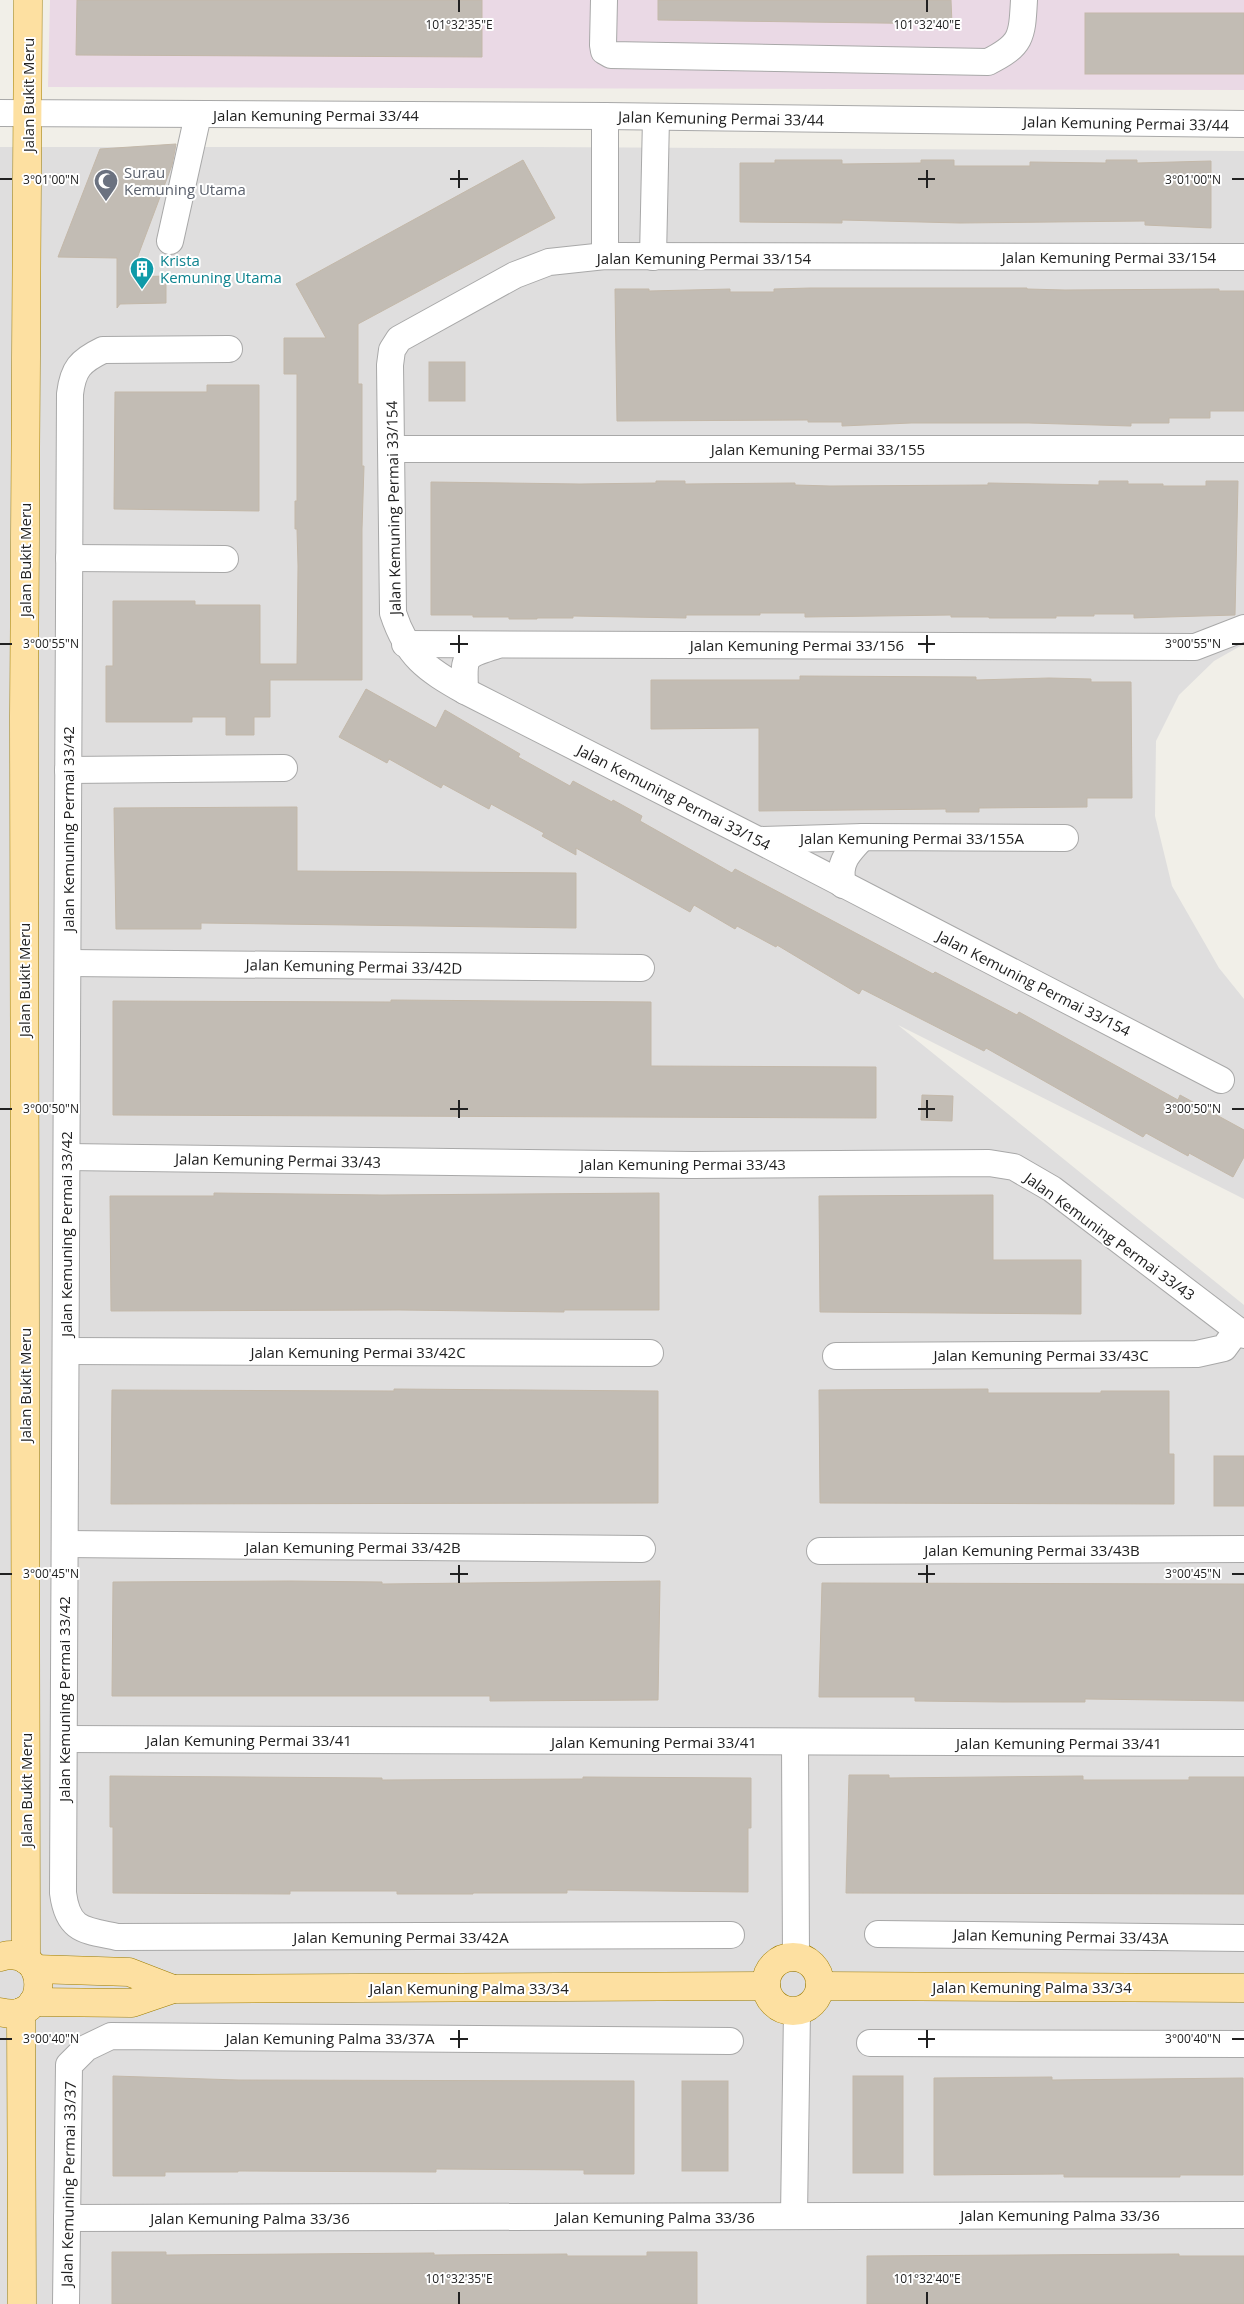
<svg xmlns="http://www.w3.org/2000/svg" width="1244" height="2304" viewBox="0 0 1244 2304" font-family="'Open Sans',sans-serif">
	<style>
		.residential { fill: #dfdede }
		.industrial { fill: #ead9e5 }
		.building { fill: #c2bcb4; stroke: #c3b8a9 }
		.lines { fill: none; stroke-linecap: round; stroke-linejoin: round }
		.minor-casing { stroke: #a8a8a8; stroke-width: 28 }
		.major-casing { stroke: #9e7d00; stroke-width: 29 }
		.minor { stroke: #fff; stroke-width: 26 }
		.major { stroke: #fde0a1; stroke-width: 28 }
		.ticks { fill: none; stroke: #212121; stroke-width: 2 }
		.labels { text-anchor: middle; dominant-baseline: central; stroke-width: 4; stroke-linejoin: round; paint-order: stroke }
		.street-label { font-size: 15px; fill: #212121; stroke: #fff }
		.worship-label { font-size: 15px; fill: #5b616d; stroke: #fff; text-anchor: start }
		.culture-label { font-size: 15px; fill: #0d838f; stroke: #fff; text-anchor: start }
		.ticks-label { font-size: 12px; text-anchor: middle; fill: #212121; stroke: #fff; stroke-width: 4; stroke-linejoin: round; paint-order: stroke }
	</style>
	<rect width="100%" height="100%" fill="#f1efe8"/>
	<polygon class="residential" points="0,147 538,147 1244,151 1244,644 1214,661 1179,695 1156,741 1155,816 1172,886 1219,968 1244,999 1244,1199 898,1025 1244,1305 1244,2304 0,2304"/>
	<polygon class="industrial" points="50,0 1244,0 1244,90 48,87"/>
	<g class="building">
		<polygon points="77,0 482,0 482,57 76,55"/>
		<polygon points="658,0 951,0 952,24 658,20"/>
		<rect x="1085" y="13" width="159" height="61"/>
		<polygon points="176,144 172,165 130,277 166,276 166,303 120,304 117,308 117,258 58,257 100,149"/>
		<polygon points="523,160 555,218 358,324 358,384 362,384 362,466 364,466 362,529 362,680 270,680 270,717 254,717 254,735 226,735 226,717 192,717 192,722 106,722 106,666 113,666 113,601 195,601 195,605 260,605 260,664 297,664 298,566 297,529 295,529 295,501 297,501 297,374 284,374 284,338 326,338 296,284"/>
		<polygon points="775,160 842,160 842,164 921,163 921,160 954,160 954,166 1030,166 1030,162 1106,163 1106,160 1137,160 1137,163 1211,161 1211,228 1145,225 1145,221 960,223 842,220 842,223 740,222 740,163 775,163"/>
		<polygon points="810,288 1027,288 1027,289 1065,290 1219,289 1219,291 1244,291 1244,411 1210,411 1210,418 1169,418 1169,423 1131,423 1131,426 1029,423 911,423 842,426 842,422 808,422 808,420 617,421 615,289 649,289 649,291 730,289 730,292 774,292 774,289"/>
		<rect x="429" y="362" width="36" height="39"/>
		<polygon points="207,385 259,385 259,511 114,509 115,392 207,392"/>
		<polygon points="656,481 685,481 685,484 795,483 795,485 830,486 988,485 988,483 1099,485 1099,481 1128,481 1128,484 1163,484 1163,486 1206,486 1206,481 1238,481 1235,615 1134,618 1134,614 1094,614 1094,616 1056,616 1056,618 989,618 989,617 951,617 951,615 805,617 805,613 760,613 760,615 686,615 686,618 573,616 573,618 537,618 537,619 509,619 509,617 473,617 473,615 431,615 431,482 580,484 656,483"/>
		<polygon points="800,676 976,677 976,680 1049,678 1091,679 1091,682 1131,682 1132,798 1087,798 1087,807 979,808 979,812 946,812 946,809 759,811 759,728 651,729 651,680 800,680"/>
		<polygon points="366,689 436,728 445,710 520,754 518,757 570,786 573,781 612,802 613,800 642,816 640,821 732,873 735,869 933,974 935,972 1017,1015 1019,1012 1178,1100 1180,1095 1244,1130 1244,1157 1233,1177 1189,1153 1188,1156 1146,1133 1143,1137 986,1048 984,1051 862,989 859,994 777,945 776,947 737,926 735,929 694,905 690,912 576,848 576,855 542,836 544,833 491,804 489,809 443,784 441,788 389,759 387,763 339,737"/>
		<polygon points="297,807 297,871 576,873 576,928 201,923 201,929 116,929 114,808"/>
		<polygon points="391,1000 651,1002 651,1066 876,1067 876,1118 113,1115 113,1001 391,1002"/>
		<polygon points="922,1095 953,1096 952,1121 921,1120"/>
		<polygon points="214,1193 382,1195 659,1193 659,1310 564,1310 564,1312 399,1310 111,1311 110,1196 214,1196"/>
		<polygon points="993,1195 993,1260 1081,1260 1081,1314 820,1312 819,1196"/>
		<polygon points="394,1389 658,1391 658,1503 111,1504 112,1390 394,1391"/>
		<polygon points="988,1389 988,1393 1101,1393 1101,1391 1169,1391 1169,1454 1174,1454 1174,1504 820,1503 819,1390"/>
		<rect x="1214" y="1456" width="30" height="50"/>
		<polygon points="290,1581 382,1582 382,1584 660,1581 658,1700 490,1701 490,1696 112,1696 113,1582"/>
		<polygon points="822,1583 1244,1584 1244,1701 1085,1699 1085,1702 1004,1702 915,1701 915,1697 819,1697"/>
		<polygon points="849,1775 889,1775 889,1778 1083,1776 1083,1780 1189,1780 1189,1777 1244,1777 1244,1894 846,1893"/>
		<polygon points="110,1776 382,1778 382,1780 583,1779 583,1777 751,1778 751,1828 748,1828 748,1892 567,1890 567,1893 473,1893 473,1894 397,1894 397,1891 290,1891 290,1894 113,1893 113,1827 110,1827"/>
		<polygon points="113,2076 238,2080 634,2081 634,2174 584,2174 584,2170 436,2169 436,2172 238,2171 238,2172 165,2172 165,2176 113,2176"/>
		<rect x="853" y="2076" width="50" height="97"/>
		<polygon points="1052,2077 1052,2080 1243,2078 1243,2175 1180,2175 1180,2177 1064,2177 1064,2174 934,2175 934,2078"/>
		<rect x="682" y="2081" width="46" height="90"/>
		<polygon points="112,2252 166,2252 166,2255 434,2253 434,2255 567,2254 567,2256 647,2256 647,2252 697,2252 697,2304 112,2304"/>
		<polygon points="1179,2254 1179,2256 1244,2256 1244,2304 867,2304 867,2256"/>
	</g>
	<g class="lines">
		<defs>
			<g id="minor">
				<path d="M604 0 603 45 604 51 611 55 988 62C1022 45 1022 37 1024 0"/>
				<polyline points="0,113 605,116 1244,124"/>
				<polyline points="170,241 198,115"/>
				<polyline points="605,256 605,116"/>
				<polyline points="653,257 656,118"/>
				<path d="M229 349 103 350C80 361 73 369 70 394L63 1893C68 1931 84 1930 117 1937L731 1935"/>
				<polyline points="391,449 1244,449"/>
				<polyline points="69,558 225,559"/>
				<polyline points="405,644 1195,647 1244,628"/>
				<path d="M465 691C464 657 462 656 495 646"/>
				<polyline points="68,770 284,768"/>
				<polyline points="759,840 863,837 1065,838"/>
				<path d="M843 885C837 863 849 851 863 837"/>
				<polyline points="68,963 641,968"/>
				<path d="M1221 1080 758 840 465 691C426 669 407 656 393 613L390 365 392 350 399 339 515 275 549 262 605 256 1244 257"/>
				<polyline points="67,1157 693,1165 989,1163 1014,1167 1052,1189 1244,1335"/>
				<polyline points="66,1351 650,1353"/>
				<polyline points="836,1356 1197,1354 1224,1348 1237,1330"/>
				<polyline points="65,1544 642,1549"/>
				<polyline points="820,1551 1244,1549"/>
				<polyline points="64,1739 1244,1743"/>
				<polyline points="795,1743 796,1958"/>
				<polyline points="878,1934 1244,1938"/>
				<polyline points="870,2043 1244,2044"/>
				<polyline points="794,2216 797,2011"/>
				<polyline points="67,2218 1244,2215"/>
				<polyline points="66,2304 69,2065 86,2048 111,2036 730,2041"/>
			</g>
			<g id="major">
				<path d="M0 1957C50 1942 52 2026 0 2012"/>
				<circle cx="793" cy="1984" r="27"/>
				<polyline points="26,1960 24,717 28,0"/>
				<polyline points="35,1969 129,1972 173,1989"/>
				<polyline points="820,1986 1244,1988"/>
				<polyline points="33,2002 132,2003 173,1989 766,1986"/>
				<polyline points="21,2012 22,2304"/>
			</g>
		</defs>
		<use href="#minor" class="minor-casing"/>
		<use href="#major" class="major-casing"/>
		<use href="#minor" class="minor"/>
		<use href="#major" class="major"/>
	</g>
	<path class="ticks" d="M459 0V12M927 0V12M459 170V188M927 170V188M0 179H12M450 179H468M918 179H935M1232 179H1244M459 635V653M927 635V653M0 644H12M450 644H468M918 644H935M1232 644H1244M459 1100V1118M927 1100V1118M0 1109H12M450 1109H468M918 1109H935M1232 1109H1244M459 1565V1583M927 1565V1583M0 1574H12M450 1574H468M918 1574H935M1232 1574H1244M459 2030V2048M927 2030V2048M0 2039H12M450 2039H468M918 2039H935M1232 2039H1244M459 2292V2304M927 2292V2304"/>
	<defs>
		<symbol id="mosque-pin" viewBox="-11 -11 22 30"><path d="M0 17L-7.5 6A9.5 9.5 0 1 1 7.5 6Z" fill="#6b7280" stroke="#fff"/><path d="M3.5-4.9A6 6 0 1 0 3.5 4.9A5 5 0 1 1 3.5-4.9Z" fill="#fff"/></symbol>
		<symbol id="building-pin" viewBox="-11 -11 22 30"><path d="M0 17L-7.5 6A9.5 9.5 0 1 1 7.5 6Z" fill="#0f9aa8" stroke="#fff"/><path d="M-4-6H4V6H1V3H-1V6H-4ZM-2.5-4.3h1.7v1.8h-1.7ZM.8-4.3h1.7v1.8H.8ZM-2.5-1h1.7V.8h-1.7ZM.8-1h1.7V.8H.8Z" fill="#fff"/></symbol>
	</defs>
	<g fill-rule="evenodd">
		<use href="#mosque-pin" x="92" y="167" width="28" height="38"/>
		<use href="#building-pin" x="128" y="255" width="28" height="38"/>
	</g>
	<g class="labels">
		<g class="street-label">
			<text transform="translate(28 95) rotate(-90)">Jalan Bukit Meru</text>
			<text x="316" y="115">Jalan Kemuning Permai 33/44</text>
			<text transform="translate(721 118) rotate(1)">Jalan Kemuning Permai 33/44</text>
			<text transform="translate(1126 123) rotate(1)">Jalan Kemuning Permai 33/44</text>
			<text x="1109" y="257">Jalan Kemuning Permai 33/154</text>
			<text x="704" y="258">Jalan Kemuning Permai 33/154</text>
			<text x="818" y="449">Jalan Kemuning Permai 33/155</text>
			<text transform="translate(393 508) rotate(-91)">Jalan Kemuning Permai 33/154</text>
			<text transform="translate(25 560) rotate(-90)">Jalan Bukit Meru</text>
			<text x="797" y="645">Jalan Kemuning Permai 33/156</text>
			<text transform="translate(674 797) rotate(27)">Jalan Kemuning Permai 33/154</text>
			<text transform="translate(68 829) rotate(-90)">Jalan Kemuning Permai 33/42</text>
			<text x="912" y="838">Jalan Kemuning Permai 33/155A</text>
			<text transform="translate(354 966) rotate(1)">Jalan Kemuning Permai 33/42D</text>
			<text transform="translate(24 980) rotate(-90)">Jalan Bukit Meru</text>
			<text transform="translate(1034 983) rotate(27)">Jalan Kemuning Permai 33/154</text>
			<text transform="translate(278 1160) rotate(1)">Jalan Kemuning Permai 33/43</text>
			<text x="683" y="1164">Jalan Kemuning Permai 33/43</text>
			<text transform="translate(66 1234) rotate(-90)">Jalan Kemuning Permai 33/42</text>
			<text transform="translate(1110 1236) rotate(36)">Jalan Kemuning Permai 33/43</text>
			<text x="358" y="1352">Jalan Kemuning Permai 33/42C</text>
			<text x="1041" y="1355">Jalan Kemuning Permai 33/43C</text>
			<text transform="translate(25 1385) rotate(-90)">Jalan Bukit Meru</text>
			<text x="353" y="1547">Jalan Kemuning Permai 33/42B</text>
			<text x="1032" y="1550">Jalan Kemuning Permai 33/43B</text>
			<text transform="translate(64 1699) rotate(-90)">Jalan Kemuning Permai 33/42</text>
			<text x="249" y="1740">Jalan Kemuning Permai 33/41</text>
			<text x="654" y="1742">Jalan Kemuning Permai 33/41</text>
			<text x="1059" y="1743">Jalan Kemuning Permai 33/41</text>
			<text transform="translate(26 1790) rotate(-90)">Jalan Bukit Meru</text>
			<text transform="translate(1061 1936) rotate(1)">Jalan Kemuning Permai 33/43A</text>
			<text x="401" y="1937">Jalan Kemuning Permai 33/42A</text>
			<text x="1032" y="1987">Jalan Kemuning Palma 33/34</text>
			<text x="469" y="1988">Jalan Kemuning Palma 33/34</text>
			<text x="330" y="2038">Jalan Kemuning Palma 33/37A</text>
			<text transform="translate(68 2184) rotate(-89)">Jalan Kemuning Permai 33/37</text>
			<text x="1060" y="2215">Jalan Kemuning Palma 33/36</text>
			<text x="655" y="2217">Jalan Kemuning Palma 33/36</text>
			<text x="250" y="2218">Jalan Kemuning Palma 33/36</text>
		</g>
		<g class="worship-label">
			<text x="124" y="172">Surau<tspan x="124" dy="17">Kemuning Utama</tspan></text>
		</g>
		<g class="culture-label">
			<text x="160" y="260">Krista<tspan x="160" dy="17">Kemuning Utama</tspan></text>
		</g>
	</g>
	<g class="ticks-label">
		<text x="459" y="29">101°32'35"E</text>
		<text x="927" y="29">101°32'40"E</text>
		<text x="51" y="184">3°01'00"N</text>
		<text x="1193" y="184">3°01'00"N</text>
		<text x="51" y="648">3°00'55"N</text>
		<text x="1193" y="648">3°00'55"N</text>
		<text x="51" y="1113">3°00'50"N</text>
		<text x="1193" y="1113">3°00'50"N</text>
		<text x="51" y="1578">3°00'45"N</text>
		<text x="1193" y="1578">3°00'45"N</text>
		<text x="51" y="2043">3°00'40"N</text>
		<text x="1193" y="2043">3°00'40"N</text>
		<text x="459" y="2283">101°32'35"E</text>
		<text x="927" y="2283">101°32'40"E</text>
	</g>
</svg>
